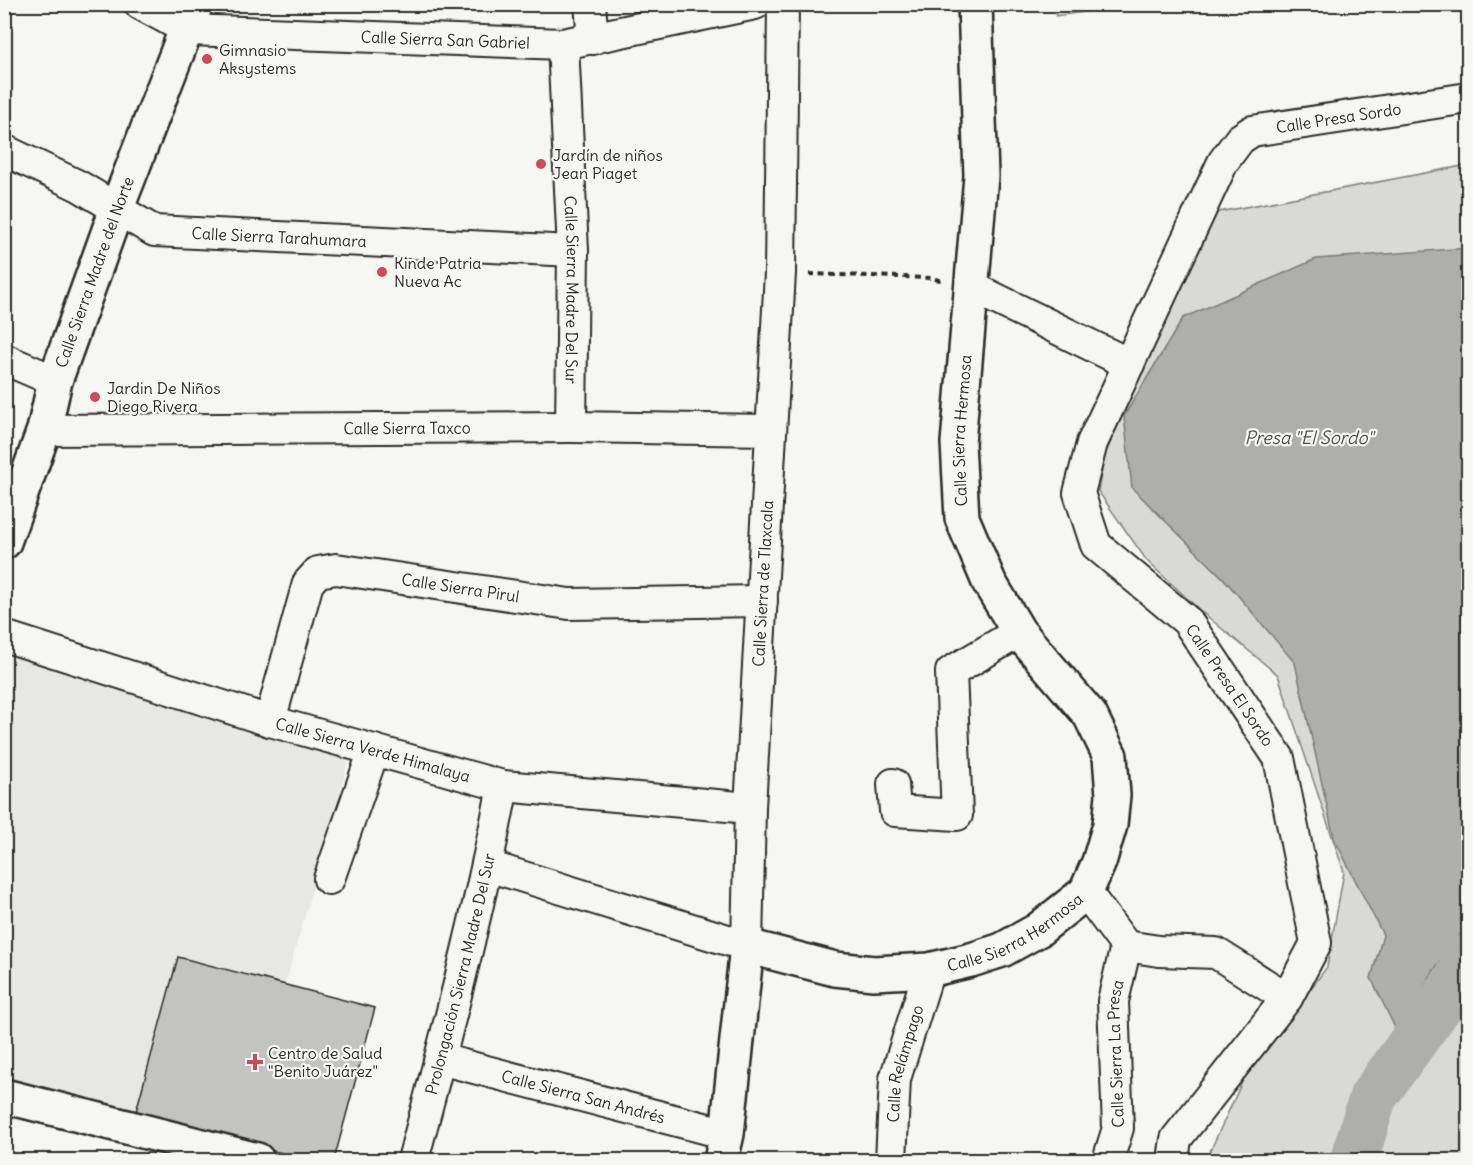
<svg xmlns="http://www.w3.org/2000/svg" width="1473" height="1165" viewBox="0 0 1473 1165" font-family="Delius,sans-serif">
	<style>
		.built { fill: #e7e7e3 }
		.green { fill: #d9d9d5; stroke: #828280; stroke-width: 1.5 }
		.water { fill: #aeaeab; stroke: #7a7a78; stroke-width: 1.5 }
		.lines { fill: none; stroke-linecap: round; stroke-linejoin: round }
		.river { stroke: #aeaeab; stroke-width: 48 }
		.building { fill: #c3c3c0; stroke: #2b2b2b; stroke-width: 1.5 }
		.street-casing { stroke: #2b2b2b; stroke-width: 34 }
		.secondary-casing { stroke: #2b2b2b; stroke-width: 38 }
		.path { stroke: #2b2b2b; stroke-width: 4; stroke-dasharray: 6 4.5; stroke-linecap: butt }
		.street { stroke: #f6f6f2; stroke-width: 30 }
		.secondary { stroke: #f6f6f2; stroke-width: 33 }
		.poi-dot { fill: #d1495b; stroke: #f6f6f2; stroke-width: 2 }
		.labels { text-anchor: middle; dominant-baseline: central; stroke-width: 4.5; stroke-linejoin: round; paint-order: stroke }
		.street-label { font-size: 16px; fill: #2b2b2b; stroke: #f6f6f2 }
		.poi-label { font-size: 16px; fill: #2b2b2b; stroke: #f6f6f2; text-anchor: start }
		.water-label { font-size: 18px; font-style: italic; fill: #525251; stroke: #f6f6f2 }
	</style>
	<rect width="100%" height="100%" fill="#f6f6f2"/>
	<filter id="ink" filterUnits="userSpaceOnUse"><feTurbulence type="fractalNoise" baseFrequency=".0167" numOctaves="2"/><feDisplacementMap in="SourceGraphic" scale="12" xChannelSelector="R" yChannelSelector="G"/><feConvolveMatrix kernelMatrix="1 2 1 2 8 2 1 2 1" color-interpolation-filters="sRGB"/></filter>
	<g filter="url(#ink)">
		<polygon class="built" points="5,648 350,756 285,985 178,957 135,1115 5,1083"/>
		<g class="green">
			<polygon points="1056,5 1056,4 1135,5 1056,16"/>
			<polygon points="1468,165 1468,1160 1206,1160 1244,1078 1327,967 1344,872 1278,675 1203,613 1147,561 1098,491 1105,454 1169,311 1208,214"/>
		</g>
		<polygon class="water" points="1468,248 1468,915 1463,931 1434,970 1397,1032 1371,978 1383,935 1334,838 1295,663 1224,579 1132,488 1124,416 1183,318 1316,259"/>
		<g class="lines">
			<polyline class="river" points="1354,1160 1373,1097 1456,982 1468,959"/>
		</g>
		<polygon class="building" points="178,957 375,1008 334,1160 309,1160 135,1115"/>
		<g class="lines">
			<defs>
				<g id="street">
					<path id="s1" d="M140 4 188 30 563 44 755 4"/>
					<polyline points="590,4 593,39"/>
					<path id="s2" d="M563 44 573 251 571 427"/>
					<path id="s3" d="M4 150 79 186 154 231 573 251"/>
					<polyline points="972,287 1129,364"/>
					<polyline points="4,359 55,381"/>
					<path id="s4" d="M44 430 571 427 770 430"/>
					<path id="s5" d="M4 636 270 721 503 786 750 808"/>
					<path id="s6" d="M270 721 308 583 318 572 336 569 569 604 762 601"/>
					<polyline points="893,784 895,811 957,815 951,672 1019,632"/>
					<path id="s7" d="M488 866 747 946 750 808 780 273 783 4"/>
					<polyline points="329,879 374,750"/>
					<polyline points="1086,892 1126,946 1159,951 1216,953 1287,998"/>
					<path id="s8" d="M440 1059 727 1134"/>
					<path id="s9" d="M413 1160C446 1036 479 912 503 786"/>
					<path id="s10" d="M891 1160 895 1079 929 970"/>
					<path id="s11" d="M1108 1160 1118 1128 1113 1001 1126 946"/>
					<path id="s12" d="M1173 1160 1176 1139 1287 998 1316 943 1279 758 1187 621 1096 545 1079 493 1092 443 1223 162 1240 139 1252 131 1468 98"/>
				</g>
				<g id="secondary">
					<path id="s13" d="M4 542 44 430 55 381 117 208 196 4"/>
					<polyline points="4,1096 257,1160"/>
					<path id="s14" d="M721 1160 727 1134 747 946 835 969 874 973 929 970 971 960 1002 950 1038 930 1086 892 1099 862 1110 825 1113 795 1110 756 1090 715 1019 632 989 582 962 518 958 443 981 176 975 4"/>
				</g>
			</defs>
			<use href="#street" class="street-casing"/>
			<use href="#secondary" class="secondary-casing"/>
			<polyline class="path" points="809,274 930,278 945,281"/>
			<use href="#street" class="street"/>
			<use href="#secondary" class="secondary"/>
		</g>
	</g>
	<g class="poi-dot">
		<circle cx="207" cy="59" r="6"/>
		<circle cx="541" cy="164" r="6"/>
		<circle cx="382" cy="272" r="6"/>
		<circle cx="95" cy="397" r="6"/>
		<path d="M252 1053h6v6h6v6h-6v6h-6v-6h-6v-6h6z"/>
	</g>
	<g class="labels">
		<g class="street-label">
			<text stroke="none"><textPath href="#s1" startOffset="312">Calle Sierra San Gabriel</textPath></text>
			<text stroke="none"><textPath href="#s12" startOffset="1282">Calle Presa Sordo</textPath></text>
			<text stroke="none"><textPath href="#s3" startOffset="296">Calle Sierra Tarahumara</textPath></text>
			<text stroke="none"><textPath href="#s13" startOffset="285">Calle Sierra Madre del Norte</textPath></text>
			<text stroke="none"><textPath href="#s2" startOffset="246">Calle Sierra Madre Del Sur</textPath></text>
			<text stroke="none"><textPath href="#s4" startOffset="363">Calle Sierra Taxco</textPath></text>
			<text stroke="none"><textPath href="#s14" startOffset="1090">Calle Sierra Hermosa</textPath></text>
			<text stroke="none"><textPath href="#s7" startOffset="634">Calle Sierra de Tlaxcala</textPath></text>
			<text stroke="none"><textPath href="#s6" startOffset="302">Calle Sierra Pirul</textPath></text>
			<text transform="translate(1230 685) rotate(56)">Calle Presa El Sordo</text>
			<text stroke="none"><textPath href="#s5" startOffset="386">Calle Sierra Verde Himalaya</textPath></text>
			<text stroke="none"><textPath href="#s14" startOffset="496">Calle Sierra Hermosa</textPath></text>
			<text stroke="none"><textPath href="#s9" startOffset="192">Prolongación Sierra Madre Del Sur</textPath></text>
			<text stroke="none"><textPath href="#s11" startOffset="108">Calle Sierra La Presa</textPath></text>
			<text stroke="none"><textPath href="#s10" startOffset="98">Calle Relámpago</textPath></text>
			<text stroke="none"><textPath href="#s8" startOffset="148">Calle Sierra San Andrés</textPath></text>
		</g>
		<g class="poi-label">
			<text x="219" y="50">Gimnasio<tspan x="219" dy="18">Aksystems</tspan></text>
			<text x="553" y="155">Jardín de niños<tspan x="553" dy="18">Jean Piaget</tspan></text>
			<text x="394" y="263">Kinde Patria<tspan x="394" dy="18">Nueva Ac</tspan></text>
			<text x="107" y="388">Jardin De Niños<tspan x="107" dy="18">Diego Rivera</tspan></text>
			<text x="268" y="1053">Centro de Salud<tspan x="268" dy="18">"Benito Juárez"</tspan></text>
		</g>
		<g class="water-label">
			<text x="1309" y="437">Presa "El Sordo"</text>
		</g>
	</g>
	<rect width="1473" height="1165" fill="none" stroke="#f6f6f2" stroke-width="24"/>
	<rect x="12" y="12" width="1449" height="1141" fill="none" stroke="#2b2b2b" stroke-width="2" filter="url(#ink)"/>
</svg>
